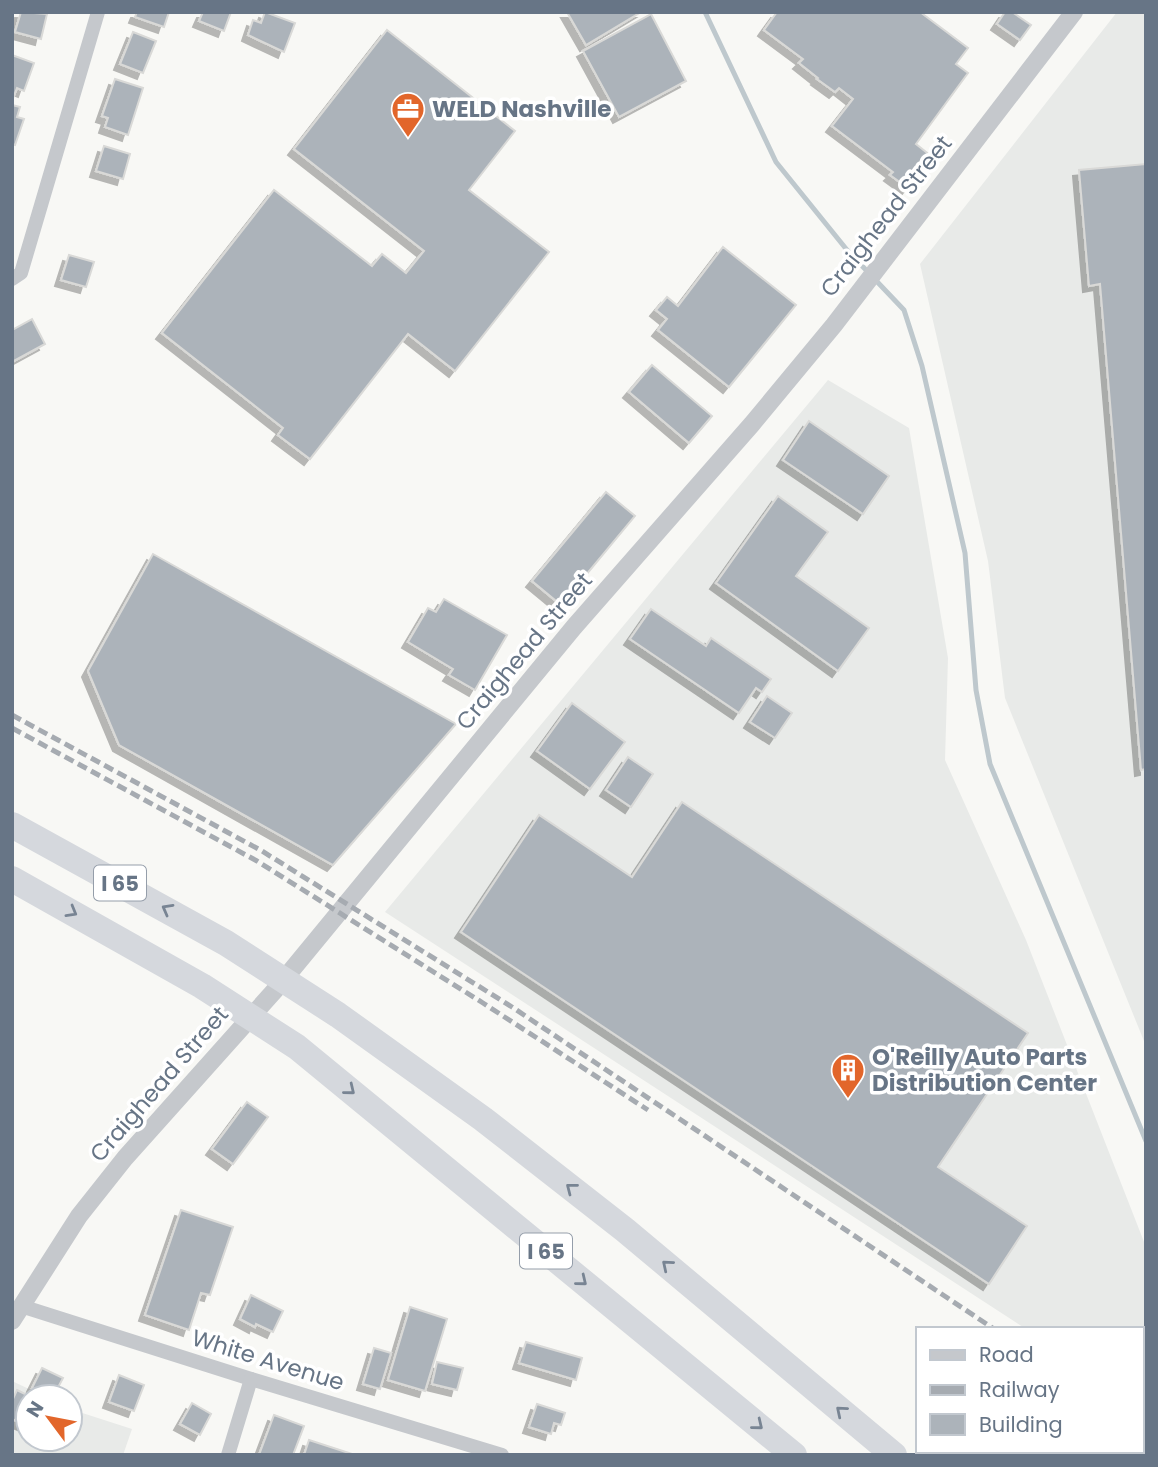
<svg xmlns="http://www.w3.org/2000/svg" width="1158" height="1467" viewBox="0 0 1158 1467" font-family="Poppins,sans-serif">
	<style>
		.built { fill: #e8eae8 }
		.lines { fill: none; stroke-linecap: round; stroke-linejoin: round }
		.stream { stroke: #bec8cd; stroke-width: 5 }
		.building { fill: #acb3ba; stroke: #d9d9d7; stroke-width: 2; filter: url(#shadow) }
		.minor { stroke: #c5c8cc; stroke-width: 14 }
		.tertiary { stroke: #c5c8cc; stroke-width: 18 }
		.motorway { stroke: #d5d8dd; stroke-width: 26 }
		.rail { stroke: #a6abb1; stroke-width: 5; stroke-dasharray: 10 5; stroke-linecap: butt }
		.oneway { stroke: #788493 }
		.labels { text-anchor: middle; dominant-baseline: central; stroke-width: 7; stroke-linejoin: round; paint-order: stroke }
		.shield { fill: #fff; stroke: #959eaa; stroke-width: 2 }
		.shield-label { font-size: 21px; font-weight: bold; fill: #677586 }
		.poi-label { font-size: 23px; font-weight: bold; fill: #677586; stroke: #fff; text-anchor: start }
		.street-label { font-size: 23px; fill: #677586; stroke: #fff }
	</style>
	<defs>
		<filter id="shadow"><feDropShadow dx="-6" dy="6" stdDeviation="0" flood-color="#0004"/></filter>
	</defs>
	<rect width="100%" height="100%" fill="#f8f8f5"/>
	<g class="built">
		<polygon points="1117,12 1146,12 1146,1046 1005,698 988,561 920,264"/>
		<polygon points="828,380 909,428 948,658 945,760 1026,940 1146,1247 1146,1402 1142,1400 1142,1329 1026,1329 385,912"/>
		<polygon points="12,1381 46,1397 28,1397 28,1439 70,1439 70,1409 132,1429 123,1455 12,1455"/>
	</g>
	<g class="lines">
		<polyline class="stream" points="705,12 776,162 847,250 904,310 922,366 965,553 976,690 990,764 1146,1141"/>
	</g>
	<g class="building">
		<polygon points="21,12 47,14 41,39 15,32"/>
		<polygon points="137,12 169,12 164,27 135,17"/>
		<polygon points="203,12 231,12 224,31 199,21"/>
		<polygon points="265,12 295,23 284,52 248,35 253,20 261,23"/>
		<polygon points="567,12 641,12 586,45"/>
		<polygon points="777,12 920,12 968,48 956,64 968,73 916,144 931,156 908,188 890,175 893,172 832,126 853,99 839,88 835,92 817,79 818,78 799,63 803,59 764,30"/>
		<polygon points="1005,12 1012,12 1031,25 1020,40 997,24"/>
		<polygon points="651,14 686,81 619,117 583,51"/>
		<polygon points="387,30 515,131 469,190 549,252 455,371 408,334 310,459 278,435 283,428 162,333 274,190 372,266 382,254 406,273 424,251 294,149"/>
		<polygon points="133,32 156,41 143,73 120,64"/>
		<polygon points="12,55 34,63 24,91 17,88 13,98"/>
		<polygon points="115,79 143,88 128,135 105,127 108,118 102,116"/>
		<polygon points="12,105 20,107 17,117 24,119 15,145 12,144"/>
		<polygon points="104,146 130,154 123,179 96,171"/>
		<polygon points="1146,164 1146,769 1141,770 1100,284 1089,286 1079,170"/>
		<polygon points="723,247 796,305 729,387 658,330 667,319 656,310 667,297 678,306"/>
		<polygon points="69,255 94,262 86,287 61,280"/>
		<polygon points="32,319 45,344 12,362 12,330"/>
		<polygon points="652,365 712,416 689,443 629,392"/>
		<polygon points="809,421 889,476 863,514 783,460"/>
		<polygon points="606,492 635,516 561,605 532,581"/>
		<polygon points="778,496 828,532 796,576 869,628 838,671 716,583"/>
		<polygon points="153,554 456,724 333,865 119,745 88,671"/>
		<polygon points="444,599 507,635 475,690 449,675 453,669 408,642 428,608 436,612"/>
		<polygon points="651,609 706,646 711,638 771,679 762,692 756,688 739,713 630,639"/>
		<polygon points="767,696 792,713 775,738 750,722"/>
		<polygon points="572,703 625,742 590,789 537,751"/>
		<polygon points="628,757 653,774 631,807 606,790"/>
		<polygon points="682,802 1028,1033 938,1167 1027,1226 989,1284 461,932 539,815 632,877"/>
		<polygon points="247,1102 268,1117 233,1164 212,1149"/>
		<polygon points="181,1210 233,1227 210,1295 201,1293 189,1330 145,1315"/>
		<polygon points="251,1295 283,1311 273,1332 256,1324 255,1327 240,1319"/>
		<polygon points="410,1307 447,1319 425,1391 388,1380"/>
		<polygon points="526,1342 582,1358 576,1380 519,1363"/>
		<polygon points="374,1348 391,1353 380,1389 363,1384"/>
		<polygon points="437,1362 463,1368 457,1390 432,1384"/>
		<polygon points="42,1368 63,1378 53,1397 32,1388"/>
		<polygon points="119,1375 144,1385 134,1411 109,1402"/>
		<polygon points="17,1390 31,1397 28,1397 28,1426 12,1419 12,1401"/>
		<polygon points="192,1403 211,1414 200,1435 180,1424"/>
		<polygon points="537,1404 565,1413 561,1425 554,1423 551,1434 529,1427"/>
		<polygon points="274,1415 304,1426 293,1455 259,1455"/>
		<polygon points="309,1440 355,1455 304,1455"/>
	</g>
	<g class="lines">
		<g class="minor">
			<polyline points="12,279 21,273 98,12"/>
			<polyline points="21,1306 251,1379 502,1455"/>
			<polyline points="228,1455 251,1379"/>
		</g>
		<polyline class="tertiary" points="12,1321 79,1216 125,1158 276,989 574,627 752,424 834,325 1074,12"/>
		<g class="motorway">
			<polyline points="12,825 226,943 338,1015 483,1119 625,1230 894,1455"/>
			<polyline points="12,879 202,986 297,1047 794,1455"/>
		</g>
		<g class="rail">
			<polyline points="12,715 262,851 512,1007 994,1329"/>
			<polyline points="12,728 257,861 483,1003 648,1110"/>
			<polyline points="1142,1427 1146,1429"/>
			<polyline points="1142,1439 1146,1442"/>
		</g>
	</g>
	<defs><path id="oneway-chevron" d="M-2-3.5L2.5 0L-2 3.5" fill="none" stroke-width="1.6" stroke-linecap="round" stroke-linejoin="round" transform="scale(1.75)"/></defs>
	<g class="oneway">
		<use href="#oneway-chevron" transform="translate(167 909) rotate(-151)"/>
		<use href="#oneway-chevron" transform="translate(72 912) rotate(30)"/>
		<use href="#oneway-chevron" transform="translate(350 1090) rotate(39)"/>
		<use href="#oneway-chevron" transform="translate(571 1188) rotate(-142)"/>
		<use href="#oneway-chevron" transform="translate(667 1265) rotate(-140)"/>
		<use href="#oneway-chevron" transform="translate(582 1281) rotate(39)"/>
		<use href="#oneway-chevron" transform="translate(841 1411) rotate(-140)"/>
		<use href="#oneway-chevron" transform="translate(758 1425) rotate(39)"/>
	</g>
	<defs>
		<symbol id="office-pin" viewBox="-11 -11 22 30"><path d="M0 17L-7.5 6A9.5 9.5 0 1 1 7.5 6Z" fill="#e2662b" stroke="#fff"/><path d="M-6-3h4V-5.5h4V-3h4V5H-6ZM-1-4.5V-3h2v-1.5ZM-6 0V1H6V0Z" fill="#fff"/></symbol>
		<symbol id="building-pin" viewBox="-11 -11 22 30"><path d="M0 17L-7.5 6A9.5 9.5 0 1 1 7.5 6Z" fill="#e2662b" stroke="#fff"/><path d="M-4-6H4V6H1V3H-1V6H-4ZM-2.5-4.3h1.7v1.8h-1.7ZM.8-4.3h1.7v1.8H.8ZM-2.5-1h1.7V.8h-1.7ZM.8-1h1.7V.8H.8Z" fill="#fff"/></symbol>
	</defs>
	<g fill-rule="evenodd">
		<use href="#office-pin" x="389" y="90" width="38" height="52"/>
		<use href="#building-pin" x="829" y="1051" width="38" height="52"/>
	</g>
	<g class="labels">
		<g class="shield">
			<rect x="94" y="865.5" width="52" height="35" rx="5"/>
			<rect x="520" y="1233.5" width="52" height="35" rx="5"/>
		</g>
		<g class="shield-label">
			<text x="120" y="883">I 65</text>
			<text x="546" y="1251">I 65</text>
		</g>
		<g class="poi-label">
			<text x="432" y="109">WELD Nashville</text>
			<text x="872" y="1057">O'Reilly Auto Parts<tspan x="872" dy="26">Distribution Center</tspan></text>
		</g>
		<g class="street-label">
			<text transform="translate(886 216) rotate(-52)">Craighead Street</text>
			<text transform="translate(524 651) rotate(-50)">Craighead Street</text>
			<text transform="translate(159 1084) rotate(-49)">Craighead Street</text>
			<text transform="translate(268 1360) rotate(17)">White Avenue</text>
		</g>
	</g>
	<rect width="1158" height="1467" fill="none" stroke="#677586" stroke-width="28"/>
	<rect x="916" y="1327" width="228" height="126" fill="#ffffff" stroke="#c2c8cf" stroke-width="2"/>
	<rect x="930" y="1350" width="35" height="10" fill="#c5c8cc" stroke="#c2c8cf" stroke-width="2"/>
	<text x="979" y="1362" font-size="21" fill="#677586">Road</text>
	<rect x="930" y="1385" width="35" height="10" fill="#a6abb1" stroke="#c2c8cf" stroke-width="2"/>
	<text x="979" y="1397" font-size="21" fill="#677586">Railway</text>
	<rect x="930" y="1414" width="35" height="21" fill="#acb3ba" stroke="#c2c8cf" stroke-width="2"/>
	<text x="979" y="1432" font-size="21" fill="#677586">Building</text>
	<g transform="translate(49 1418) rotate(302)"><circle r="33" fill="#ffffff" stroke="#c2c8cf" stroke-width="2"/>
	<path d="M0-5L12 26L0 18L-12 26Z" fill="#e2662b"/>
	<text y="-10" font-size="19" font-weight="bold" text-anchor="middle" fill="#677586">N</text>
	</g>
</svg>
